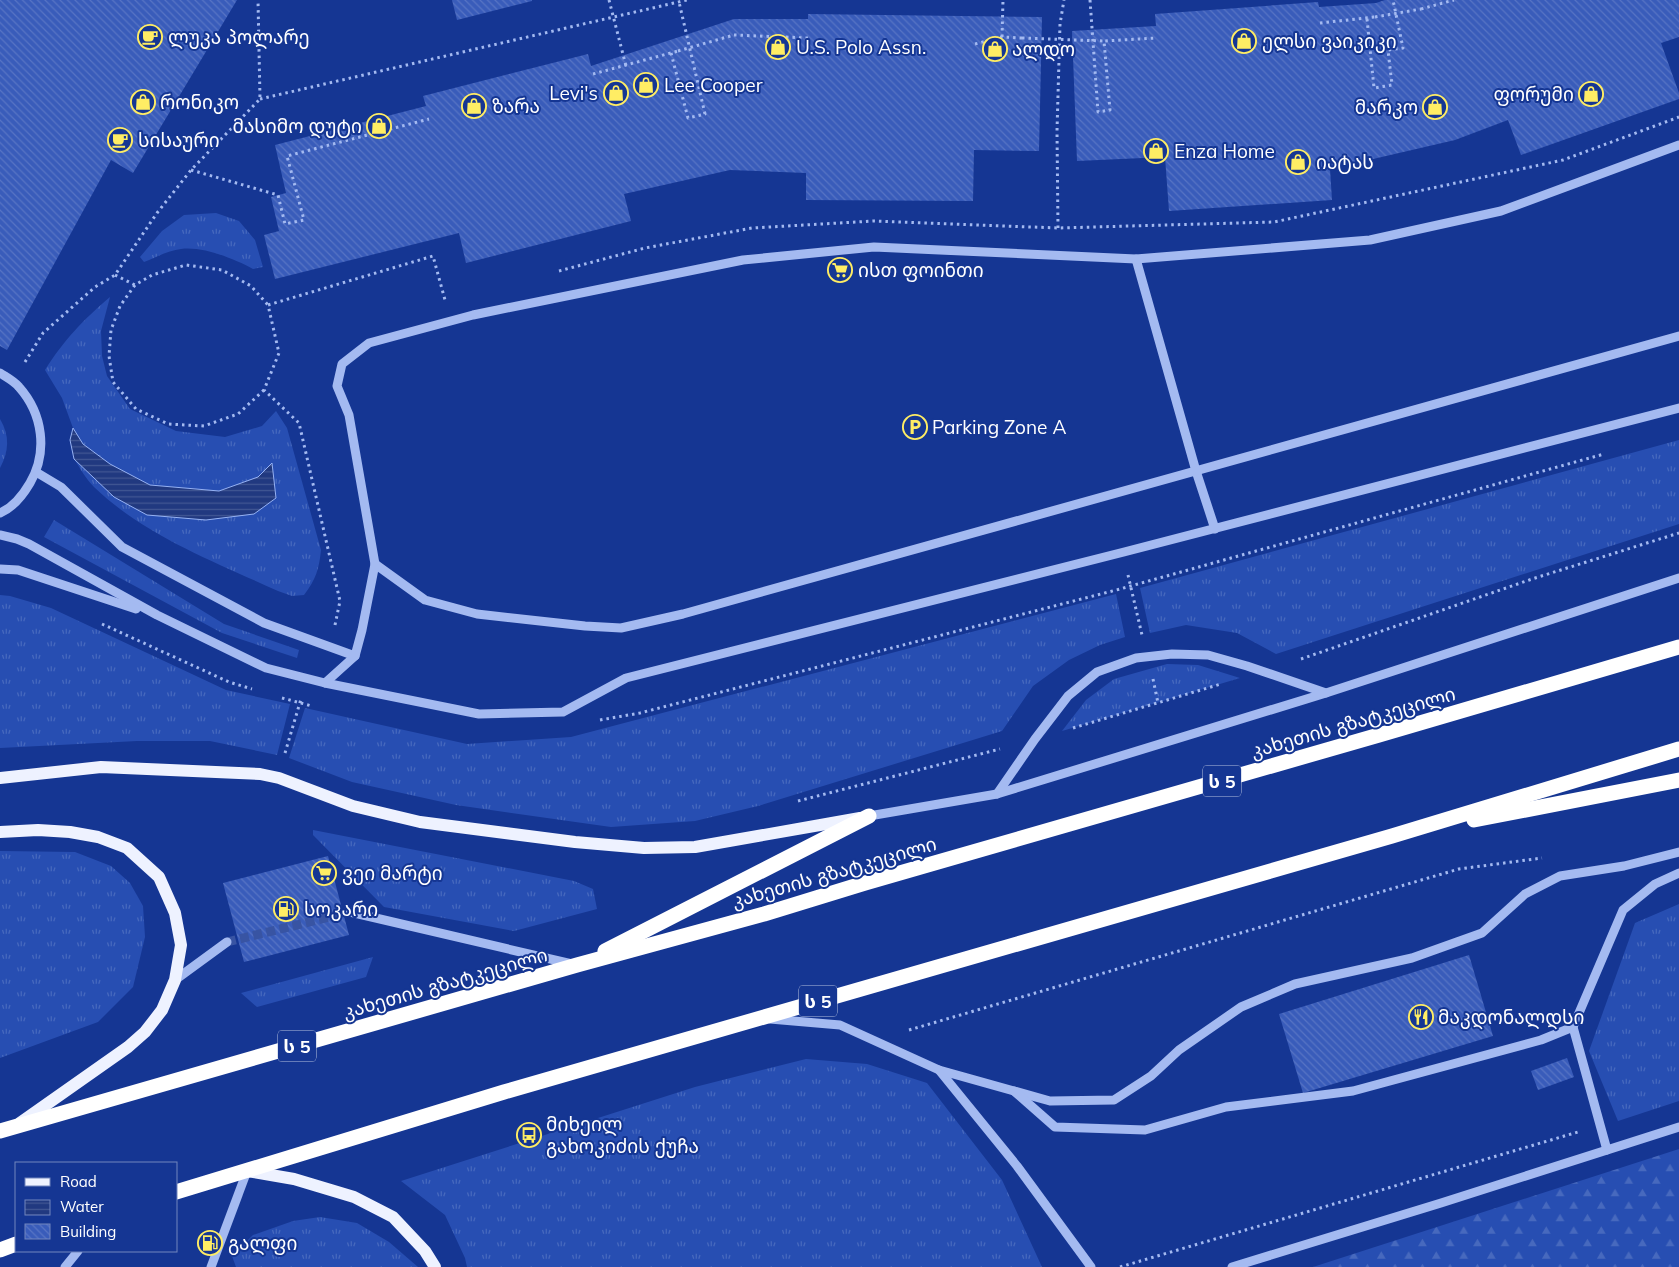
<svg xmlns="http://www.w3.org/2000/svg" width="1679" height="1267" viewBox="0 0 1679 1267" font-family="Mulish,'Noto Sans Georgian',sans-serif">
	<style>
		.grass { fill: url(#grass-tufts) }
		.forest { fill: url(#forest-firs) }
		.water { fill: url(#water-rules); stroke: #96b2f4 }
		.building { fill: url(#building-back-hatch) }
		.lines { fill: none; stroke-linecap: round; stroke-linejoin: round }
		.minor-tunnel { stroke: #3854a3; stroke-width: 9; stroke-dasharray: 9 4.5; stroke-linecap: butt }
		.path { stroke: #a4baf1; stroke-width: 3; stroke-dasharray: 2.5 4; stroke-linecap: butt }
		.minor { stroke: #a4baf1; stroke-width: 9 }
		.major { stroke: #eef2ff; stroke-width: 12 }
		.highway { stroke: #fff; stroke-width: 15 }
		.path-bridge { stroke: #a4baf1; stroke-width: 3; stroke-dasharray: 2.5 4; stroke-linecap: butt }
		.labels { text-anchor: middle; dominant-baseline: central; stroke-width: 4; stroke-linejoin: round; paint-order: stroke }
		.shield { fill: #153693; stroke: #b9c3df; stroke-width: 1 }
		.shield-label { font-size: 18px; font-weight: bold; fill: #fff }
		.poi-label { font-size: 19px; fill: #fff; stroke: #153693; text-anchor: start }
		.street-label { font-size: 19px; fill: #fff; stroke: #153693 }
	</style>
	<defs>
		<pattern id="grass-tufts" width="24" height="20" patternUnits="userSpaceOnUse" patternTransform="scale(1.25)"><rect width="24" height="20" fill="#274eb2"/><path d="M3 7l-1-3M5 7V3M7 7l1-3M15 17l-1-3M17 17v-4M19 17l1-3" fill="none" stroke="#4769be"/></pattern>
		<pattern id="forest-firs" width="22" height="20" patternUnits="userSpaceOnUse" patternTransform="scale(1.25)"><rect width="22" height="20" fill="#274eb2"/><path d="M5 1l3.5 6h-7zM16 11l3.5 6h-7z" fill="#4769be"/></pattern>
		<pattern id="water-rules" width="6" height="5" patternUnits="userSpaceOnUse" patternTransform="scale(1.25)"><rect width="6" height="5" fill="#213980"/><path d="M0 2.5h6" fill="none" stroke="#425793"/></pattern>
		<pattern id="building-back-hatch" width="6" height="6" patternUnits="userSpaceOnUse" patternTransform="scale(1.25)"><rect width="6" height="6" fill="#395cba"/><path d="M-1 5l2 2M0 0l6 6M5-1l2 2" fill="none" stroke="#5774c4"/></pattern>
	</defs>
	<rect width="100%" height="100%" fill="#153693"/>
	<g class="grass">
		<path d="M216 213 239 221 255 240 263 267 253 269C235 259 203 246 181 249 169 250 155 258 144 262L140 257 162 231 184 215Z"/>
		<path d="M110 297 101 331 102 356 107 376 130 409 176 431 225 437 262 426 276 411 287 428 321 550C319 569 316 579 304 595L292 596 278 591C215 562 145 536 94 487 86 479 80 468 74 459L114 497 276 498 272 464 258 477 219 491 150 485 110 464 83 444 73 428 62 398 45 370C64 340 83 320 110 297Z"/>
		<path d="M0 419C10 436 9 451 0 468Z"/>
		<polygon points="1679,440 1679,524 1276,654 1237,633 1186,625 1150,633 1140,588"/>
		<polygon points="54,520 224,624 299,650 297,658 222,633 44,537"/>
		<polygon points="1116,594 1125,637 1100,645 1069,660 1033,686 1002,731 758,806 695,821 611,827 456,805 352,782 289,758 305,708 467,744 571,737"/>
		<polygon points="0,595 10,596 51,608 226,690 290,704 277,755 210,741 137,741 0,748"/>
		<polygon points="1167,664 1198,665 1240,678 1062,731 1086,700 1114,679"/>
		<polygon points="313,830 574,881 593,889 597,909 514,931 384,907 313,835"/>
		<polygon points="0,851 75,852 111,866 130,883 143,906 145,937 133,987 98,1022 0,1058"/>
		<polygon points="1679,904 1679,1101 1618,1121 1589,1051 1635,923"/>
		<polygon points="373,957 366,977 257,1007 241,993"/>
		<polygon points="806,1059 867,1064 927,1083 1002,1180 1042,1267 467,1267 465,1258 445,1215 401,1181 695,1087"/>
		<polygon points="320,1217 357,1223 389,1242 418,1267 236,1267 232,1256 253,1235 293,1221"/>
	</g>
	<polygon class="forest" points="1679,1149 1679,1267 1313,1267"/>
	<polygon class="water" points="73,428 83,444 110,464 150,485 219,491 258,477 272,463 276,498 254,514 206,520 147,515 114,497 74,459 70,440"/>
	<g class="building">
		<polygon points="0,0 237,0 133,173 111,160 7,350 0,346"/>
		<polygon points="452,0 532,0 532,1 457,20"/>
		<polygon points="1385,0 1679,0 1679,37 1661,43 1679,93 1679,99 1521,155 1508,120 1455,140 1330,169 1332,200 1169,211 1165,157 1077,161 1072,31 1156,26 1155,14 1318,2 1319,7 1376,3"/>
		<polygon points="808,14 1042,17 1039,151 974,150 973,201 806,200 806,173 730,170 624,194 631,221 466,263 459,233 275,279 264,235 279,231 271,197 286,193 275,145 426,106 423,96 588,54 591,66 734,19 808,19"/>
		<polygon points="328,856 349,935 244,962 223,883"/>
		<polygon points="1469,955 1493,1036 1303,1093 1279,1014"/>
		<polygon points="1567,1058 1574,1077 1538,1090 1531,1071"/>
	</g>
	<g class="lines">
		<polyline class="minor-tunnel" points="227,942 350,912"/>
		<g class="path">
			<polyline points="1090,0 1098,112 1110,110 1104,41 1157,38"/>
			<polyline points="1421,9 1454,0"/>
			<polyline points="1367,19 1374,88 1392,85 1388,50 1403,48 1393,0"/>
			<polyline points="1320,23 1375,17"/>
			<polyline points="734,35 808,38"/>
			<polyline points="1002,37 1003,0"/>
			<polyline points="975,44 1002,37 1022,38"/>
			<polyline points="671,53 688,118 705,114 679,2"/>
			<polyline points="593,74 678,51"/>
			<polyline points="260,99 687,0"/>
			<polyline points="191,170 278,195 285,224 304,220 287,156 429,119"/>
			<polyline points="1058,228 1057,131 1060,24 1064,0"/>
			<polyline points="559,271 645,248 752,228 873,221 1058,228 1274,222 1563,160 1679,117"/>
			<polyline points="115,275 135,285"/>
			<polyline points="25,362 43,333 95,287 115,275 157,213 191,170 260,99 258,0"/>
			<polyline points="264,390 238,414 204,426 168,424 136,409 113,382 109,356 111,330 120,306 135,285 152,275 186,265 222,270 251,286 268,305"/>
			<polyline points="1128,575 1142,635"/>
			<polyline points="102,624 229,682 252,689"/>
			<polyline points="335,625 340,601 299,423 264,390 279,353 268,305 433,256 445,300"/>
			<polyline points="1301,659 1532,579 1679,533"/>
			<polyline points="1153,679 1158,703"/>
			<polyline points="282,698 312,706"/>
			<polyline points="600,720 640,713 1120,589 1604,454"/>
			<polyline points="1073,728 1221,684"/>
			<polyline points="285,753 301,699"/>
			<polyline points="798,801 1000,749"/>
			<polyline points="909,1030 1459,869 1542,858"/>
			<polyline points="1120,1267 1578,1132"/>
		</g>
		<g class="minor">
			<polyline points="1136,259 1196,471 1215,529"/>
			<path d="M0 373C6 377 14 381 19 387 43 414 48 452 30 483 23 495 12 508 0 513"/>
			<polyline points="36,472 61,487 122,547 264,623 355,656"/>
			<polyline points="0,535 17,539 29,544 157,615 266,668 325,683 479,714 563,712 626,678 1124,552 1679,408"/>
			<polyline points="375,564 425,600 477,614 585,626 621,628 683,614 1679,336"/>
			<polyline points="0,569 18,570 136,609"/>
			<polyline points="325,683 355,656 362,630 375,564 349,415 337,386 342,364 369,343 473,315 743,260 874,247 1136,259 1370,240 1501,211 1679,145"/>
			<polyline points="997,794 1035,739 1068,696 1097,672 1136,658 1172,654 1208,655 1247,666 1326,693"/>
			<polyline points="869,816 997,794 1326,693 1679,578"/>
			<polyline points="350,912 572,964"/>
			<polyline points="175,980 227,942"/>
			<polyline points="770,1019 840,1025 939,1070 1017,1166 1091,1267"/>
			<polyline points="1573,1027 1607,1150"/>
			<polyline points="939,1070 1050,1101 1114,1100 1151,1076 1179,1050 1241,1007 1295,984 1412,958 1482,933 1525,894 1560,876 1624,866 1679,852"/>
			<polyline points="1014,1091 1055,1127 1145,1130 1226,1107 1353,1091 1541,1040 1573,1027 1623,910 1655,884 1679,873"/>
			<polyline points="65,1267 78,1251"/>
			<polyline points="211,1267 247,1171"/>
			<polyline points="1232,1267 1441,1203 1679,1127"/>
		</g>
		<g class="major">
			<polyline points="0,778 101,767 260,774 279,778 353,806 420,822 575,842 644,848 695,847 860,818"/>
			<polyline points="0,832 38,830 70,832 98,837 127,848 159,877 175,913 181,945 175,980 162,1010 145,1032 128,1047 20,1123"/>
			<polyline points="247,1171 294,1179 354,1197 393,1217 425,1251 435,1267"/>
		</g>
		<g class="highway">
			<polyline points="1474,820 1679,780"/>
			<polyline points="605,951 869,816"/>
			<polyline points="0,1131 577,965 764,914 865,883 1379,735 1679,647"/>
			<polyline points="176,1192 504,1092 1392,836 1679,749"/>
			<polyline points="0,1250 16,1244"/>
		</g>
		<g class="path-bridge">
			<polyline points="609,0 626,66"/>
			<polyline points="1375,17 1421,9"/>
			<polyline points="1022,38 1104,41"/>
			<polyline points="678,51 734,35"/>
		</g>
	</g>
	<defs>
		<symbol id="cafe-ring" viewBox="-11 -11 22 22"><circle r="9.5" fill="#153693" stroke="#ffed64" stroke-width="1.5"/><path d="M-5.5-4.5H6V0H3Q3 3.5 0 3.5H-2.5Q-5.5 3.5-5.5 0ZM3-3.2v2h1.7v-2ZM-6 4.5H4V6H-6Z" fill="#ffed64"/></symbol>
		<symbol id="shop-ring" viewBox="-11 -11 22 22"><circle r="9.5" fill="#153693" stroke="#ffed64" stroke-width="1.5"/><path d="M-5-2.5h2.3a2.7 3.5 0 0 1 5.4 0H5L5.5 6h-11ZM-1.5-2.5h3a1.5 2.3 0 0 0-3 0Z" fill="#ffed64"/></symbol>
		<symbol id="supermarket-ring" viewBox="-11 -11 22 22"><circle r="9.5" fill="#153693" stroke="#ffed64" stroke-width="1.5"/><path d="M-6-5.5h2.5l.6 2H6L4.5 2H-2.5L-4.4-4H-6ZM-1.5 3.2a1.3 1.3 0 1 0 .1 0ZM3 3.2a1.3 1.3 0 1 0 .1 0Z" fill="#ffed64"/></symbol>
		<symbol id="parking-ring" viewBox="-11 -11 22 22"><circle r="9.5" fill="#153693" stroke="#ffed64" stroke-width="1.5"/><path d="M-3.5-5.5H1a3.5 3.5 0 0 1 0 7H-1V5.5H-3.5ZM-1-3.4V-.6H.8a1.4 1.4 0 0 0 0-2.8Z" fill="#ffed64"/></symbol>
		<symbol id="fuel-ring" viewBox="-11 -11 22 22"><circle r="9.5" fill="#153693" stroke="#ffed64" stroke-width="1.5"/><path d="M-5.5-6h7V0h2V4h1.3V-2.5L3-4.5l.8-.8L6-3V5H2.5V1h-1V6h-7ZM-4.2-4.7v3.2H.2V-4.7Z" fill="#ffed64"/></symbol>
		<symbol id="restaurant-ring" viewBox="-11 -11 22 22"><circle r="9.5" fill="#153693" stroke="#ffed64" stroke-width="1.5"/><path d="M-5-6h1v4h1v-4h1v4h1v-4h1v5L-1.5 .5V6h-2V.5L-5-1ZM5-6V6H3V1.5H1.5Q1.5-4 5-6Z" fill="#ffed64"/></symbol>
		<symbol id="bus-ring" viewBox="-11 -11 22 22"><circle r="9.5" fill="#153693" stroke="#ffed64" stroke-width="1.5"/><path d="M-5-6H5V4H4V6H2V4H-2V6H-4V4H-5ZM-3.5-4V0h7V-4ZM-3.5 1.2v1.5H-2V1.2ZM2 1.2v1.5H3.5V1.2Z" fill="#ffed64"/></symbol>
	</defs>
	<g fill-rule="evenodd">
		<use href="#cafe-ring" x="136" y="23" width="28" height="28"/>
		<use href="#shop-ring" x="1230" y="27" width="28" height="28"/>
		<use href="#shop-ring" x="764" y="33" width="28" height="28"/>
		<use href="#shop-ring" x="981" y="35" width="28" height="28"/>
		<use href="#shop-ring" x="632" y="71" width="28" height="28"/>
		<use href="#shop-ring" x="602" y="79" width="28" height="28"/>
		<use href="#shop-ring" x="1577" y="80" width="28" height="28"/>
		<use href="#shop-ring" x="129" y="88" width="28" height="28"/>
		<use href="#shop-ring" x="460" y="92" width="28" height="28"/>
		<use href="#shop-ring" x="1421" y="93" width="28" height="28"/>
		<use href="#shop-ring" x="365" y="112" width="28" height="28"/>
		<use href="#cafe-ring" x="106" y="126" width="28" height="28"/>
		<use href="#shop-ring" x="1142" y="137" width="28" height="28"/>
		<use href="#shop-ring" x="1284" y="148" width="28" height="28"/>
		<use href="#supermarket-ring" x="826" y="256" width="28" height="28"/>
		<use href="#parking-ring" x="901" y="413" width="28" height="28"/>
		<use href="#supermarket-ring" x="310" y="859" width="28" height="28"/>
		<use href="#fuel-ring" x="272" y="895" width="28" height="28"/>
		<use href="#restaurant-ring" x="1407" y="1003" width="28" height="28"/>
		<use href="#bus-ring" x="515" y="1121" width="28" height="28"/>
		<use href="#fuel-ring" x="196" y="1229" width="28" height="28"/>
	</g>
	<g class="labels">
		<g class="shield">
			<rect x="1203" y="765.5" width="38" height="31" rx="4"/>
			<rect x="799" y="985.5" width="38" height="31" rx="4"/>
			<rect x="278" y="1030.5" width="38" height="31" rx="4"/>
		</g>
		<g class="shield-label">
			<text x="1222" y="781">ს 5</text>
			<text x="818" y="1001">ს 5</text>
			<text x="297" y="1046">ს 5</text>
		</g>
		<g class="poi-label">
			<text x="168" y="37">ლუკა პოლარე</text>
			<text x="1262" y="41">ელსი ვაიკიკი</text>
			<text x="796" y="47">U.S. Polo Assn.</text>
			<text x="1012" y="49">ალდო</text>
			<text x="664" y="85">Lee Cooper</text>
			<text x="598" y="93" text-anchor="end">Levi's</text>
			<text x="1574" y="94" text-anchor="end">ფორუმი</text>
			<text x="160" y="102">რონიკო</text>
			<text x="492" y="106">ზარა</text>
			<text x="1418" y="107" text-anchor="end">მარკო</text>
			<text x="362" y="126" text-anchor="end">მასიმო დუტი</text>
			<text x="138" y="140">სისაური</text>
			<text x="1174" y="151">Enza Home</text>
			<text x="1316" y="162">იატას</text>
			<text x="858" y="270">ისთ ფოინთი</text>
			<text x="932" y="427">Parking Zone A</text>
			<text x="342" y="873">ვეი მარტი</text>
			<text x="304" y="909">სოკარი</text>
			<text x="1438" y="1017">მაკდონალდსი</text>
			<text x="546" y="1124">მიხეილ<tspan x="546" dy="22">გახოკიძის ქუჩა</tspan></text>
			<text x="228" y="1243">გალფი</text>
		</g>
		<g class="street-label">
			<text transform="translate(1353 722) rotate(-16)">კახეთის გზატკეცილი</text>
			<text transform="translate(834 872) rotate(-16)">კახეთის გზატკეცილი</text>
			<text transform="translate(445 983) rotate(-16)">კახეთის გზატკეცილი</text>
		</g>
	</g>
	<rect x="15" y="1162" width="162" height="90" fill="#153693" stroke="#7386be"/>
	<rect x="25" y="1178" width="25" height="8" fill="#eef2ff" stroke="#7386be"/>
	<text x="60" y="1187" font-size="15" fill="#ffffff">Road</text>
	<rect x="25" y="1200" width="25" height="15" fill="url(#water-rules)" stroke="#7386be"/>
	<text x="60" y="1212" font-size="15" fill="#ffffff">Water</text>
	<rect x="25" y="1224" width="25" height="15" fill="url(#building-back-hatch)" stroke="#7386be"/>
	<text x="60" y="1237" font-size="15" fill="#ffffff">Building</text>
</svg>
